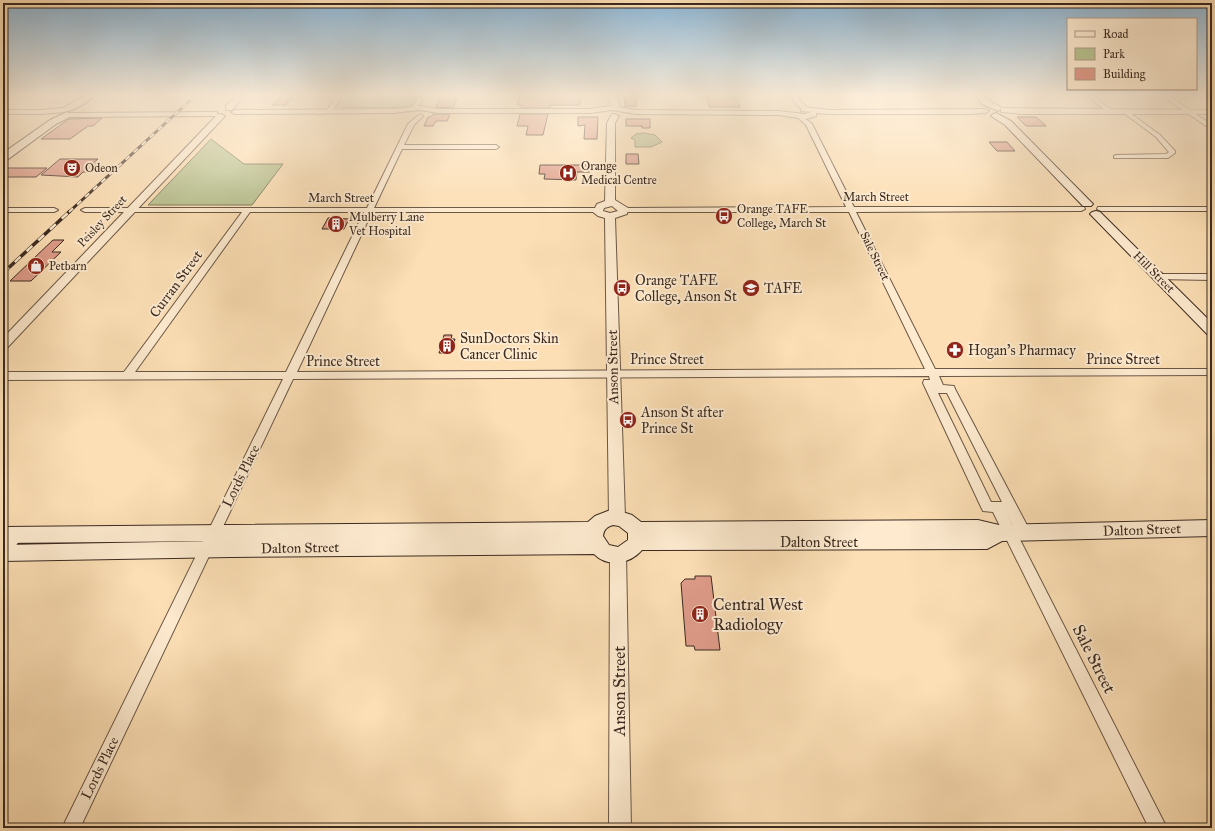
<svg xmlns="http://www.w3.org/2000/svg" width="1215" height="831" viewBox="0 0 1215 831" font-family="'IM FELL Great Primer',serif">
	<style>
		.green { fill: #b9c392; stroke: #7a7659 }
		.building { fill: #df9c8a; stroke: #3b2a20 }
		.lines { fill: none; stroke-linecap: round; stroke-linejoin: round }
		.minor-casing { stroke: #6b5745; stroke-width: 2 }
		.tertiary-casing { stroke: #6b5745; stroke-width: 2 }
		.secondary-casing { stroke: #3b2a20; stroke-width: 2 }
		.minor { fill: #fdeacf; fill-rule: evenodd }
		.tertiary { fill: #fdeacf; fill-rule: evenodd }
		.secondary { fill: #fdeacf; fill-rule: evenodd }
		.rail-far1-casing { stroke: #3b2a20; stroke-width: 3 }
		.rail-casing { stroke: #3b2a20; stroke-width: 3.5 }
		.rail-far1 { stroke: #fdeacf; stroke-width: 2; stroke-dasharray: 5.5; stroke-linecap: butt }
		.rail { stroke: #fdeacf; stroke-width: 2.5; stroke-dasharray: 8; stroke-linecap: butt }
		.labels { text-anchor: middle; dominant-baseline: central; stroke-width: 4; stroke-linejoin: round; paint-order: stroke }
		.far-poi-label { font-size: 12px; fill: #3b2a20; stroke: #fdeacf; text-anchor: start }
		.far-street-label { font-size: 12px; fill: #3b2a20; stroke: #fdeacf }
		.poi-label { font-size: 14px; fill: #3b2a20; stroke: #fdeacf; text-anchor: start }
		.street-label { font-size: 14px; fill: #3b2a20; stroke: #fdeacf }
		.near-poi-label { font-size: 17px; fill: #3b2a20; stroke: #fdeacf; text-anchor: start }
		.near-street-label { font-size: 17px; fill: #3b2a20; stroke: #fdeacf }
	</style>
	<rect width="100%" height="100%" fill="#fcdfb5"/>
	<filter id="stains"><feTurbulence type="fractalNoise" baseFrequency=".005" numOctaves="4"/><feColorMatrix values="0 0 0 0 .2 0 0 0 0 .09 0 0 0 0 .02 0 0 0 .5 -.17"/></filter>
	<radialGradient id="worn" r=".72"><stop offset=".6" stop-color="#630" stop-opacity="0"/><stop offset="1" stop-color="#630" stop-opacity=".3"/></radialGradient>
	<g class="green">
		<polygon points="344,95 420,95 414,106 409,108 336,107"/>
		<polygon points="644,133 655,135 662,142 651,147 635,147 635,140 631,138 636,134"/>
		<polygon points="211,139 244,164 283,164 252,205 148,205"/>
	</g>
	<g class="building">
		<polygon points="281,95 294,95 286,105 272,105"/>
		<polygon points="442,95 455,95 454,99 457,99 453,108 436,107 437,104 438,104"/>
		<polygon points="520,95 581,95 580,105 550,105 550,108 521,108 522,105 517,105"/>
		<polygon points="624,95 636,95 636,106 625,106"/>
		<polygon points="707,97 737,97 740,107 709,107"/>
		<polygon points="433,114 450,114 447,121 436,121 433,126 424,126 428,117 432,116"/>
		<polygon points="520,114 548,114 543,135 526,135 528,126 517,126"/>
		<polygon points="578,117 598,117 597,139 584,139 585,125 578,126"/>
		<polygon points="1017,117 1036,117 1046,126 1026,126"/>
		<polygon points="102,118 93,126 88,126 70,139 41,139 69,119"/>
		<polygon points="626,119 650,119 650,128 642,128 642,126 626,126"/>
		<polygon points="989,142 1007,142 1015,151 997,151"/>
		<polygon points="626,154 638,154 639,164 626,164"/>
		<polygon points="60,159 98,159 92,164 98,164 89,172 83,172 78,177 41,175"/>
		<polygon points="540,165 591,165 590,172 577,172 576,180 544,179 545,174 539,174"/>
		<polygon points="7,168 47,168 36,177 3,177 3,171"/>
		<polygon points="328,218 349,219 344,229 322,229"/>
		<polygon points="53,240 64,240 52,252 61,252 31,281 10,281"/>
		<polygon points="444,335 452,335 451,339 455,339 451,353 439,353"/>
		<polygon points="695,576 711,576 720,650 695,650 694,646 686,646 681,583 685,579 695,579"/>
	</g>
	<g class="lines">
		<defs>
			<g id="minor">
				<polygon points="337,95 343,95 331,112 318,114 318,112 327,110"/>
				<path d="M419 95H425C422 101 419 110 411 109L410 108 414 104Z"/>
				<path d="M791 95H797L800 101 808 108V110C800 111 794 102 791 95Z"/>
				<polygon points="1086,95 1092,95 1114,112 1109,113"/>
				<polygon points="1161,95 1168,95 1212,125 1212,130"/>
				<polygon points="1126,110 1160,135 1175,151 1175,153 1168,158 1114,158 1114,156 1116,155 1166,154 1169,152 1156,137 1124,113 1123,112"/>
				<path d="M420 114 423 116 414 125 404 145H496L499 147 496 149H402L374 208H598L602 210 598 212H372L297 372 925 369 849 212H623L619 210 623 208 846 207 806 125 796 116 799 114 812 124 854 207H1084L1085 209 1081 211 856 212 935 369H1212V375L939 376 943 385 954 386 955 389 1029 529 1030 533 1029 537 1024 538 1019 537 1006 512 1167 828H1149L993 512 983 511 981 507 923 383 924 380H930L929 376 293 379 80 828H62L283 379 3 380V372H124L242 212H85L81 210 85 208H367L408 124ZM250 212H364L286 372H135ZM938 393H947L1002 502H991Z"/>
				<polygon points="1098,207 1212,207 1212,211 1101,211 1097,209"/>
				<polygon points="3,208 54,208 58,210 54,212 3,212"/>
				<polygon points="1159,274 1212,274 1212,280 1156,279 1155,277 1156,275"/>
				<path d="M17 529 22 530 23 534 8 559 3 561C3 549 3 533 17 529Z"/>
			</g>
			<g id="tertiary">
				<polygon points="237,95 245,95 232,110 226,110 226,106"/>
				<polygon points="609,95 617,95 619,107 636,110 778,111 805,114 811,112 801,111 801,107 831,110 985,109 989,111 985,113 969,114 831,114 816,113 816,116 806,119 778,115 636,114 612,110 590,113 439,113 419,110 393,113 235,114 231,112 235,110 393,109 419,106 439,109 590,109 611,106"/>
				<polygon points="62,108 66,110 65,112 41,114 3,114 3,110 41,110"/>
				<polygon points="1001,108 1212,110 1212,114 1022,114 1001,112"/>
				<polygon points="214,112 217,112 217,116 70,117 66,115 70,113"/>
				<polygon points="218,114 221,114 225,116 7,348 3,349 3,338"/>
				<path d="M612 114H615L619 116 615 123V200L628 208 627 214 615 218 625 517 623 522 617 524 611 522 609 517 605 218 598 216 593 212 597 204 605 201 607 123ZM612 206 618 211 610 213 603 211 604 208Z"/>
				<polygon points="618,547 624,549 626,554 631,828 609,828 610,554 612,549"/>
			</g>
			<g id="secondary">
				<path d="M85 95H94C88 102 72 113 63 111L62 109Z"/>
				<polygon points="975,95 983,95 988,100 1002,108 998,111 982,104"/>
				<polygon points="67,112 72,115 70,117 56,124 7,160 3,161 3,153 50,120"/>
				<polygon points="996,113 1011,121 1091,202 1093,204 1091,206 1083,206 1005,125 991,116 993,114"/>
				<polygon points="1096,211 1100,212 1212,323 1212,335 1207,334 1092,216 1090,214 1092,212"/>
				<path d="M613 509 632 515 641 522 978 520 999 525 1212 520V536L1002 541 987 549 642 550C630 564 608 568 594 554L231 557 3 561V545L218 541 3 543V527L588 522 595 516ZM613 525 619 526 628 533V540L618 547 609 545 603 536C604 529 607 527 613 525Z"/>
			</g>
		</defs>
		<use href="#minor" class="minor-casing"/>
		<use href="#tertiary" class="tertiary-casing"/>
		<use href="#secondary" class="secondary-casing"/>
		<use href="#minor" class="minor"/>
		<use href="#tertiary" class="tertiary"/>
		<use href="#secondary" class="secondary"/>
		<defs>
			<polyline id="rail-far1" points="69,212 196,95"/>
			<polyline id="rail" points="3,273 70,211"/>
		</defs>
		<use href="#rail-far1" class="rail-far1-casing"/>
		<use href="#rail" class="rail-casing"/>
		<use href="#rail-far1" class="rail-far1"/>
		<use href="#rail" class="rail"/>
	</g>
	<linearGradient id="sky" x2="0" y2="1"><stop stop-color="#8db6d5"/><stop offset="0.45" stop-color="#fef1de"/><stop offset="1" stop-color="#fef1de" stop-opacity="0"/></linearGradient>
	<rect width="1215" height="211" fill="url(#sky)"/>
	<defs>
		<symbol id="theatre-disc" viewBox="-11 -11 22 22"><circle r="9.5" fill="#8f2418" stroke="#fdeacf"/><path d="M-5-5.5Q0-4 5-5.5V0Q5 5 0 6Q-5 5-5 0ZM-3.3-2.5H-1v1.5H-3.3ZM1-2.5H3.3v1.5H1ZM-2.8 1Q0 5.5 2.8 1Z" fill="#fff"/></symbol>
		<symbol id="hospital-disc" viewBox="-11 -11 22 22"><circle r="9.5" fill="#8f2418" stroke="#fdeacf"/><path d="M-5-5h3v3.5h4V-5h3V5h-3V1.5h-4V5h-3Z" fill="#fff"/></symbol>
		<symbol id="bus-disc" viewBox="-11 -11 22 22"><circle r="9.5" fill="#8f2418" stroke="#fdeacf"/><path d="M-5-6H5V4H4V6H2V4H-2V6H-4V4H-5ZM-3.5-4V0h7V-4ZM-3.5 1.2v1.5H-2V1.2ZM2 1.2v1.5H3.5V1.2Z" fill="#fff"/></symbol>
		<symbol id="building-disc" viewBox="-11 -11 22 22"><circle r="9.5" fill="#8f2418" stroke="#fdeacf"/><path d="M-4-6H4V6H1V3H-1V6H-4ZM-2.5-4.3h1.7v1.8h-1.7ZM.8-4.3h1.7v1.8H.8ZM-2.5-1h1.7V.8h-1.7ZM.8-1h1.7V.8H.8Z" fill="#fff"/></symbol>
		<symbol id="shop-disc" viewBox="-11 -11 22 22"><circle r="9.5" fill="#8f2418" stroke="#fdeacf"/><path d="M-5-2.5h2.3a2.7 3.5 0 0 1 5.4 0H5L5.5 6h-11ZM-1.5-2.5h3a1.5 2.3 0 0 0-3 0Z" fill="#fff"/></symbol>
		<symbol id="university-disc" viewBox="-11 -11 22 22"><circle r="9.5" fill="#8f2418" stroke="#fdeacf"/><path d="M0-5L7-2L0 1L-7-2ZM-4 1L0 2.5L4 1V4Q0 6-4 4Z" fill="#fff"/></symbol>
		<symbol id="pharmacy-disc" viewBox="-11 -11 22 22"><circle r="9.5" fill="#8f2418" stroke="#fdeacf"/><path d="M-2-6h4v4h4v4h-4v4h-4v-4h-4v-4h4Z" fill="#fff"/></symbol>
	</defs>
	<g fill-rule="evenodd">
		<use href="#theatre-disc" x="62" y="158" width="20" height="20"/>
		<use href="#hospital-disc" x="558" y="163" width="20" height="20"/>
		<use href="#bus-disc" x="714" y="206" width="20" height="20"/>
		<use href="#building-disc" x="326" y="214" width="20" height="20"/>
		<use href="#shop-disc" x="26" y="256" width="20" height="20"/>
		<use href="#bus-disc" x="612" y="278" width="20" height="20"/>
		<use href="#university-disc" x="741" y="278" width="20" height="20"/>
		<use href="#building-disc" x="437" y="336" width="20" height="20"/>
		<use href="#pharmacy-disc" x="945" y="340" width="20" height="20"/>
		<use href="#bus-disc" x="618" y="410" width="20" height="20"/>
		<use href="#building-disc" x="690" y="604" width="20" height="20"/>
	</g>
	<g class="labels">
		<g class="far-poi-label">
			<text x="581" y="166">Orange<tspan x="581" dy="14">Medical Centre</tspan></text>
			<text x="85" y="168">Odeon</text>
			<text x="737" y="209">Orange TAFE<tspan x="737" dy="14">College, March St</tspan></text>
			<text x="349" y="217">Mulberry Lane<tspan x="349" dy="14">Vet Hospital</tspan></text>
			<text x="49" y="266">Petbarn</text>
		</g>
		<g class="far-street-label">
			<text x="876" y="197">March Street</text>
			<text x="341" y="198">March Street</text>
			<text transform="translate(102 221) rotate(-47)">Peisley Street</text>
			<text transform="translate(875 256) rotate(64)">Sale Street</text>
			<text transform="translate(1154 272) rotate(45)">Hill Street</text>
		</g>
		<g class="poi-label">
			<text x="635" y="280">Orange TAFE<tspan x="635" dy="16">College, Anson St</tspan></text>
			<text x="764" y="288">TAFE</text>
			<text x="460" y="338">SunDoctors Skin<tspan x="460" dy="16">Cancer Clinic</tspan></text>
			<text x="968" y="350">Hogan's Pharmacy</text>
			<text x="641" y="412">Anson St after<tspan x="641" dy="16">Prince St</tspan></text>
		</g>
		<g class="street-label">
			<text transform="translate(176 284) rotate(-54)">Curran Street</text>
			<text x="667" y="359">Prince Street</text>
			<text x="1123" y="359">Prince Street</text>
			<text x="343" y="361">Prince Street</text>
			<text transform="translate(613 367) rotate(-91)">Anson Street</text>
			<text transform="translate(241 476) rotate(-64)">Lords Place</text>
			<text transform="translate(1142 530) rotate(-2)">Dalton Street</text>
			<text x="819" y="542">Dalton Street</text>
			<text transform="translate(300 548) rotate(-1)">Dalton Street</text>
			<text transform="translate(100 768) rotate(-64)">Lords Place</text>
		</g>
		<g class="near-poi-label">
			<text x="713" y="604">Central West<tspan x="713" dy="20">Radiology</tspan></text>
		</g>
		<g class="near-street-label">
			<text transform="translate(1094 659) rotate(63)">Sale Street</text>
			<text transform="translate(619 691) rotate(-90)">Anson Street</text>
		</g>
	</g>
	<rect width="1215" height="831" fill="none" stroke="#fcdfb5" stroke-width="16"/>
	<rect x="4" y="4" width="1207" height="823" fill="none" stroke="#3b2a20" stroke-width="2"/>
	<rect x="8" y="8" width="1199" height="815" fill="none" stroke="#3b2a20"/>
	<rect x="1067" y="18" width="130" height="72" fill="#fdeacf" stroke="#af9d89"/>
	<rect x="1075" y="31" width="20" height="6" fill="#fdeacf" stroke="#af9d89"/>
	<text x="1103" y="38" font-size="12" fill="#3b2a20">Road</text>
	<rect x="1075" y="48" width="20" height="12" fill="#b9c392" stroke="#af9d89"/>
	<text x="1103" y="58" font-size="12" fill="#3b2a20">Park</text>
	<rect x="1075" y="68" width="20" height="12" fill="#df9c8a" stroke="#af9d89"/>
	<text x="1103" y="78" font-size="12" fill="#3b2a20">Building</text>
	<rect width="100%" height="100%" filter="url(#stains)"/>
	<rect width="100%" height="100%" fill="url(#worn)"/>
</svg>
